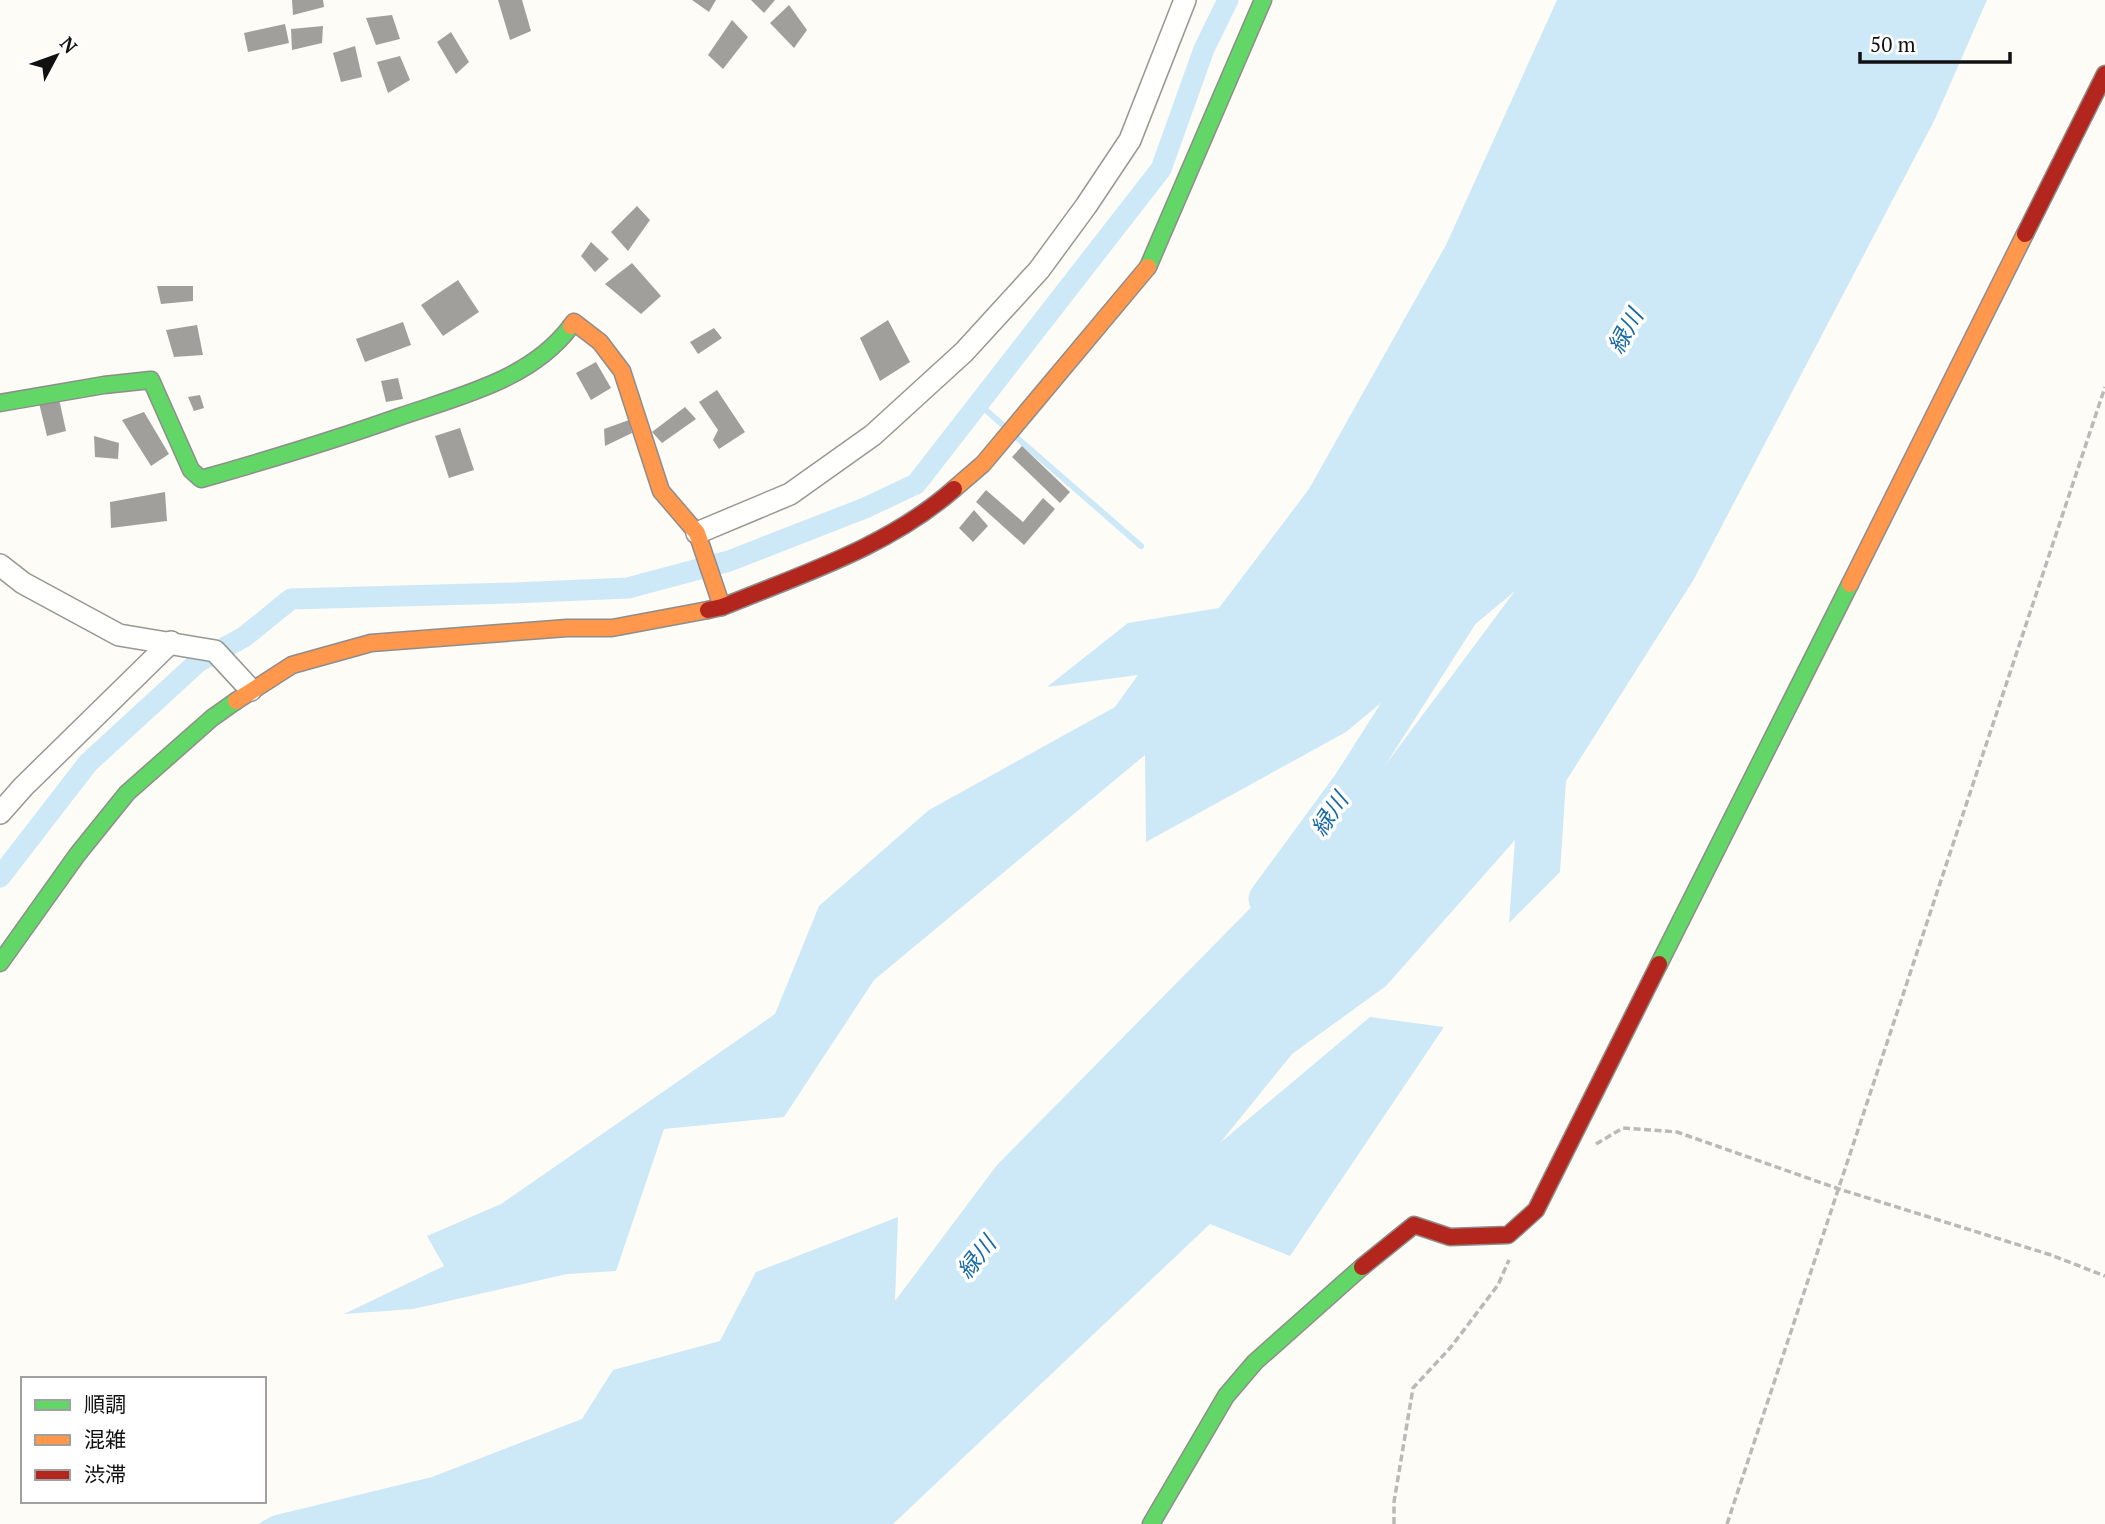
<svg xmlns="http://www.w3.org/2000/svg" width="2105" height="1524" viewBox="0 0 2105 1524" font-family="'PT Serif','Noto Sans JP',serif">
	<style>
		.water { fill: #cde8f7 }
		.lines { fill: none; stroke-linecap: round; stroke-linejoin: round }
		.stream { stroke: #cde8f7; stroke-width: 6 }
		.canal { stroke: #cde8f7; stroke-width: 21 }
		.river { stroke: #cde8f7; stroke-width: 37 }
		.building { fill: #a19f9c }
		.street-casing { stroke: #979795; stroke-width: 24 }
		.fast-casing { stroke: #8e8d8b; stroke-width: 19 }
		.slow-casing { stroke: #8e8d8b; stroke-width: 19 }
		.jam-casing { stroke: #8e8d8b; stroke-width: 19 }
		.path { stroke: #b9b9b8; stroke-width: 3.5; stroke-dasharray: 7 3.5; stroke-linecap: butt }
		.street { stroke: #fffffe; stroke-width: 21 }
		.fast { stroke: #63d668; stroke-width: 16 }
		.slow { stroke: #ff974d; stroke-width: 16 }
		.jam { stroke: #b3261e; stroke-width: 16 }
		.labels { text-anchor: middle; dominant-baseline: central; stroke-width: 7; stroke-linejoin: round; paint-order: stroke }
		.water-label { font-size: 23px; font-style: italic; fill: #1768a6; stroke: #fff }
	</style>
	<rect width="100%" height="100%" fill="#fdfcf7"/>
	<polygon class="water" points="1557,0 1987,0 1935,119 1694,579 1566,781 1560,872 1509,923 1515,840 1386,986 1292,1054 1220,1143 1370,1017 1444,1027 1290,1256 1210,1224 893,1524 258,1524 272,1516 432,1477 582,1419 613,1370 720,1341 756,1272 898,1217 895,1301 997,1165 1366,791 1515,591 1346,732 1146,842 1145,755 874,980 784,1117 664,1129 616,1271 567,1274 413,1309 344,1314 444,1266 427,1236 501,1204 775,1014 819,906 929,810 1115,707 1138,675 1047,687 1128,623 1219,608 1309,489 1446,245"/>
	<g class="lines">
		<g class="stream">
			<polyline points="978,403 1005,427"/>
			<polyline points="1016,437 1141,546"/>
		</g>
		<polyline class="canal" points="0,877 88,763 198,662 244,637 291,599 514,593 628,588 729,561 865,508 916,484 1161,169 1204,49 1228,0"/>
		<polyline class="river" points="1267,899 1350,786 1458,617"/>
	</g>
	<g class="building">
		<polygon points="292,0 323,0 324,7 293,15"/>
		<polygon points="498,0 522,0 531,31 510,40"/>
		<polygon points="692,0 716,0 709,12"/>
		<polygon points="751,0 775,0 764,13"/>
		<polygon points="789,5 807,30 794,48 770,23"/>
		<polygon points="392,15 400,39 376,45 366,18"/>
		<polygon points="732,20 748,37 723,69 708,55"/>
		<polygon points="285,24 289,43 248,52 244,33"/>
		<polygon points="323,26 322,43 292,50 291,29"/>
		<polygon points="451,32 469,62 456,74 437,42"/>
		<polygon points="355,46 362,77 341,82 333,53"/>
		<polygon points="400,56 410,80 388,93 377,62"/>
		<polygon points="637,206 650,220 628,251 611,232"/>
		<polygon points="591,242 609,259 595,272 581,256"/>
		<polygon points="632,263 661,296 641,314 605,284"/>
		<polygon points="458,280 479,312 443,336 421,305"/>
		<polygon points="157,286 193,286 193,301 161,304"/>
		<polygon points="888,320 910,362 880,381 860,338"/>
		<polygon points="403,322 411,345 365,362 356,339"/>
		<polygon points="197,325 203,355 174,357 166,330"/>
		<polygon points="714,328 722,338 698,354 690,342"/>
		<polygon points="596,362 611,388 591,400 576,373"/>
		<polygon points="398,378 403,399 386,402 381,381"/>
		<polygon points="717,390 745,432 719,449 713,440 718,430 699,402"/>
		<polygon points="200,395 204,408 194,411 188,397"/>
		<polygon points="59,399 66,431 47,436 39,403"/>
		<polygon points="685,407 696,419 662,443 652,432"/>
		<polygon points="144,412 169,454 151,466 122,420"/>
		<polygon points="629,420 632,433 605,446 604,429"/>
		<polygon points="460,428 474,470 449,478 435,436"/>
		<polygon points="94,436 119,443 118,459 95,457"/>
		<polygon points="1022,446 1070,492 1060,503 1012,457"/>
		<polygon points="986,490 1023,522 1043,498 1055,509 1024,545 976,502"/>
		<polygon points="165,492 167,521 111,528 110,502"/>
		<polygon points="974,510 988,526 973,542 959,528"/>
	</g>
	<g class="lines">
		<defs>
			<g id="street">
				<polyline points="697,533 790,494 873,435 964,352 1039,270 1086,206 1130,140 1185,0"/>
				<polyline points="0,565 23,583 119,635 215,651 251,690"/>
				<polyline points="0,813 23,787 171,642"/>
			</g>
			<g id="fast">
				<polyline points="1148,267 1263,0"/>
				<path d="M0 403 104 385 151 380 191 470 201 479C268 460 334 440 399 417 459 396 531 380 571 326"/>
				<polyline points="0,963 77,855 127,793 212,718 236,701"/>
				<polyline points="1659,964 1850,584"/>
				<polyline points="1151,1524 1226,1396 1255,1362 1362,1267"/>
			</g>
			<g id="slow">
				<polyline points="571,326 574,322 600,342 622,371 661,491 697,533 722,607"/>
				<polyline points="954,489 983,464 1148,267"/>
				<polyline points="1850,584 2025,234"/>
				<polyline points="236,701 292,665 371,643 567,628 612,628 708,610"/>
			</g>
			<g id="jam">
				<polyline points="2025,234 2105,74"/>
				<path d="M708 610 722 607C802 574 888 547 954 489"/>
				<polyline points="1362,1267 1414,1225 1450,1237 1508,1235 1536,1210 1659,964"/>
			</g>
		</defs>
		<use href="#street" class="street-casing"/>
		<use href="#fast" class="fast-casing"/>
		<use href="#slow" class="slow-casing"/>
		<use href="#jam" class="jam-casing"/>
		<g class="path">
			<polyline points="1596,1144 1623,1128 1677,1132 1839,1189 2051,1255 2105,1276"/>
			<polyline points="1394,1524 1394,1502 1413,1388 1451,1347 1498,1285 1509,1260"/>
			<polyline points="1727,1524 2105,387"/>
		</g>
		<use href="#street" class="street"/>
		<use href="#fast" class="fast"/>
		<use href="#slow" class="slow"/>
		<use href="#jam" class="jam"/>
	</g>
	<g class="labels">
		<g class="water-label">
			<text transform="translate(1625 331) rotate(-61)">緑川</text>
			<text transform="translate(1329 814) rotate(-56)">緑川</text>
			<text transform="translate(976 1257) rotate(-51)">緑川</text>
		</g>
	</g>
	<rect x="21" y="1377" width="245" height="126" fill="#ffffff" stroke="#a0a0a0" stroke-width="2"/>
	<rect x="35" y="1400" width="35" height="10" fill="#63d668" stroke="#a0a0a0" stroke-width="2"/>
	<text x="84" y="1412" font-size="21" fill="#111111">順調</text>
	<rect x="35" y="1435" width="35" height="10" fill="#ff974d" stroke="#a0a0a0" stroke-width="2"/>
	<text x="84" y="1447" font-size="21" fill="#111111">混雑</text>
	<rect x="35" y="1470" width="35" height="10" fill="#b3261e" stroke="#a0a0a0" stroke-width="2"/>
	<text x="84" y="1482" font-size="21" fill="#111111">渋滞</text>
	<g transform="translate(56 56) rotate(49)" stroke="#ffffff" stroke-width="5" paint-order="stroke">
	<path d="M0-5L12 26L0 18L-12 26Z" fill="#111111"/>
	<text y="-10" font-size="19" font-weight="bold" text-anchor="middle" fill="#111111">N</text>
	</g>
	<path d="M1860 52v10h150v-10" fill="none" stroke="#111111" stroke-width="3.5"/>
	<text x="1870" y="52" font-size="21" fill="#111111" stroke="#ffffff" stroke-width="5" paint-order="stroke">50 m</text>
</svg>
